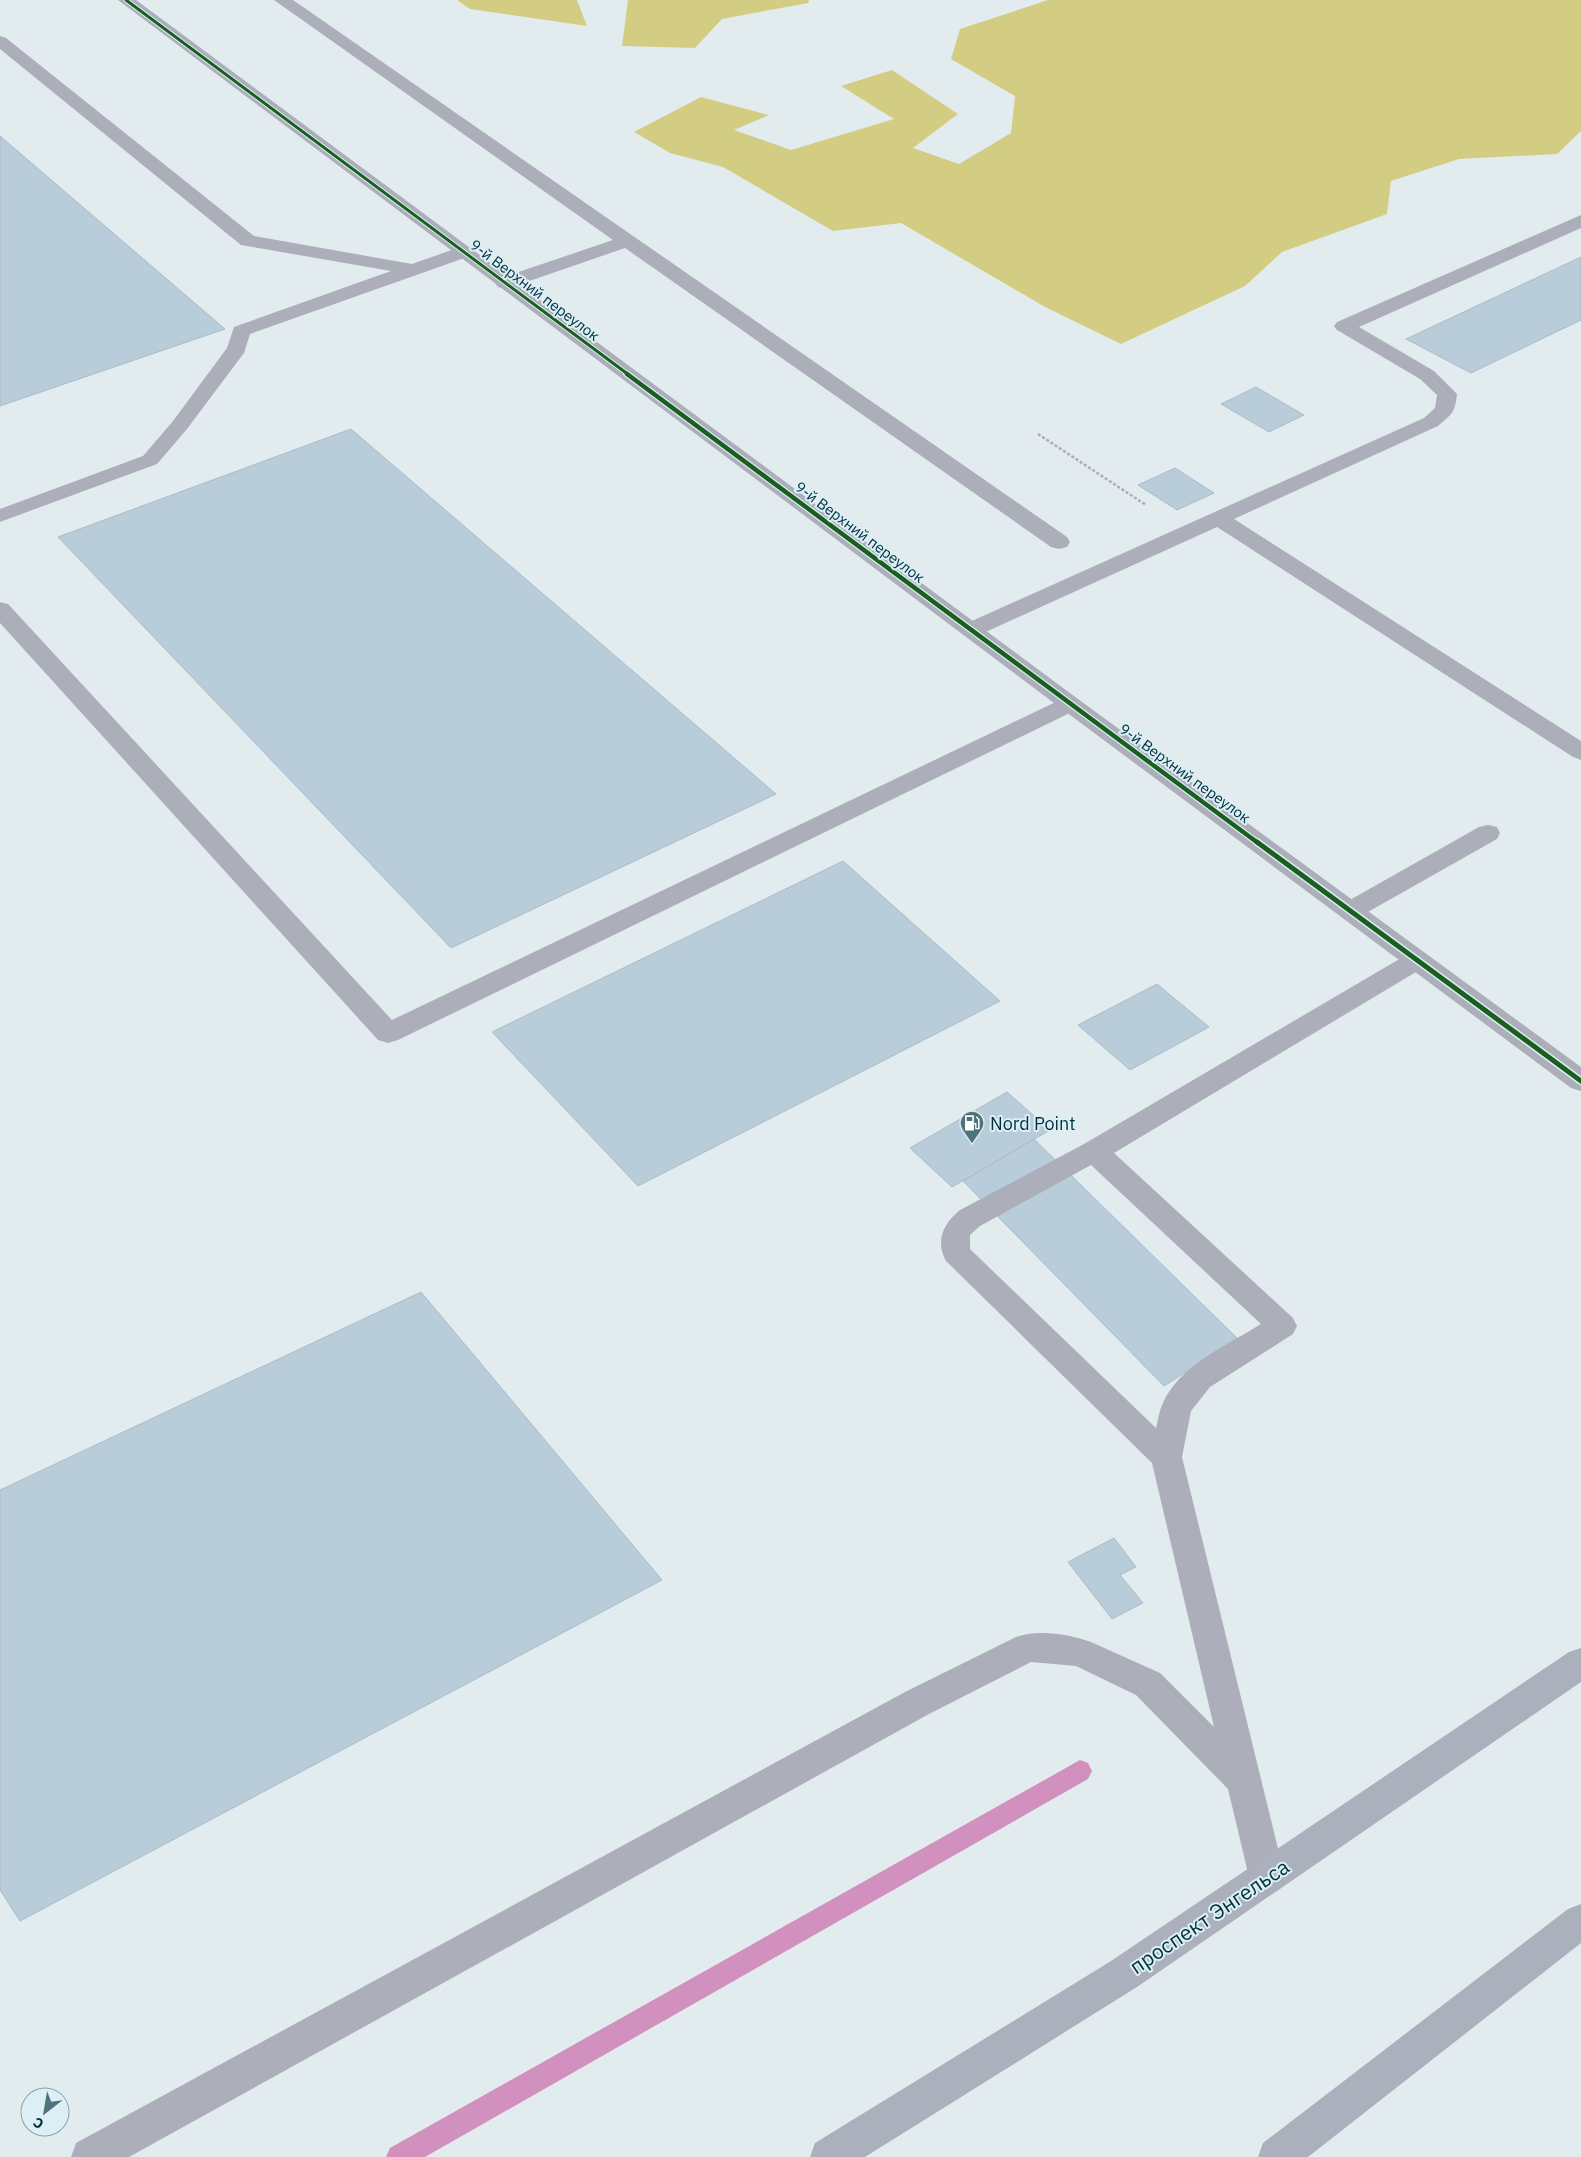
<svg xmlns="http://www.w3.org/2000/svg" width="1581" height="2157" viewBox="0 0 1581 2157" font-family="'IBM Plex Sans',sans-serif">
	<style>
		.forest { fill: #d3cd84 }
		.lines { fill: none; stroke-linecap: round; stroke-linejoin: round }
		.stream { fill: #d290bf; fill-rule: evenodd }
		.building { fill: #b8ccd9; stroke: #a9bcc7 }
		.path { stroke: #a8afb5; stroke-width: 2.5; stroke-dasharray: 3 2; stroke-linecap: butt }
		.service { fill: #acafb9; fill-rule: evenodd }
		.minor { fill: #acafb9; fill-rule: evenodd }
		.primary { fill: #acb0bc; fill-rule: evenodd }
		.cycleway-far2-casing { stroke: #dceff5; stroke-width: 5 }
		.cycleway-far1-casing { stroke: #dceff5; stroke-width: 7 }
		.cycleway-casing { stroke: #dceff5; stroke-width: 8 }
		.cycleway-far2 { stroke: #1b5e20; stroke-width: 3 }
		.cycleway-far1 { stroke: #1b5e20; stroke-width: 4.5 }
		.cycleway { stroke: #1b5e20; stroke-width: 5 }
		.labels { text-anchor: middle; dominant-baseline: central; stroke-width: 4; stroke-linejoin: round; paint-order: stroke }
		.far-street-label { font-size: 15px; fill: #00303d; stroke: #dceff5 }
		.poi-label { font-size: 18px; fill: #00303d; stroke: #dceff5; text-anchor: start }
		.near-street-label { font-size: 21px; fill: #00303d; stroke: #dceff5 }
	</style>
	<rect width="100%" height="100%" fill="#e2ecef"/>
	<g class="forest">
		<polygon points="457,0 577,0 587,26 470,9"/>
		<polygon points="628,0 809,0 808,3 722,19 695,48 622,46"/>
		<polygon points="1048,0 1581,0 1581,131 1557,154 1459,159 1391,181 1387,214 1282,252 1245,286 1121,344 1045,307 901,223 833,231 723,167 670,153 634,132 701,97 769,115 734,130 791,150 894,119 841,86 892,70 958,114 913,148 959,164 1011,133 1015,96 951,59 960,29"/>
	</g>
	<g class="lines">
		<polygon class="stream" points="1080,1760 1088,1763 1092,1771 1088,1779 425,2157 386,2157 390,2148"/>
	</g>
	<g class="building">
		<polygon points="0,136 225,329 0,406"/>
		<polygon points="1581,257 1581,320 1471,373 1406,339"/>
		<polygon points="1256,387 1304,415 1269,432 1221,404"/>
		<polygon points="351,429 776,794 451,948 58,537"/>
		<polygon points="1175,468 1214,493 1177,510 1138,485"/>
		<polygon points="843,861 1000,1001 638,1186 492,1032"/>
		<polygon points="1157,984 1209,1027 1130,1070 1078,1025"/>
		<polygon points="1007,1092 1050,1130 952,1187 910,1148"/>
		<polygon points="1034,1139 1238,1339 1164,1386 963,1181"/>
		<polygon points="421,1292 662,1580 20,1921 0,1890 0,1490"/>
		<polygon points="1114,1538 1136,1567 1120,1575 1143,1603 1112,1619 1068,1562"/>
	</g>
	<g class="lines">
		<polyline class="path" points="1038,434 1146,505"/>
		<g class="service">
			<polygon points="274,0 293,0 1067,537 1070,542 1067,547 1059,549 1051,547 625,248 512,287 505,289 498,287 495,283 498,279 613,240"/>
			<polygon points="0,36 6,38 254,236 412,264 463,246 470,248 472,252 470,256 250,334 244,353 187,429 157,464 0,522 0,509 143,456 173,421 227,348 234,327 391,271 241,245 0,49"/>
			<path d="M1581 215V228L1359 327 1434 371 1457 394C1455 413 1452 414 1438 426L1234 519 1581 741V760L1573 757 1217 527 979 635 971 637 963 635 960 630 963 625 1424 418 1435 408 1437 395 1420 379 1337 330 1334 326 1337 322Z"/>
			<polygon points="0,602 8,604 392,1020 1062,699 1070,697 1078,699 1082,704 1078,709 398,1040 388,1043 378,1040 0,623"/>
			<polygon points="1488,825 1497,827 1500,833 1497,839 1359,917 1350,920 1341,917 1337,911 1341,905 1479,827"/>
			<path d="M1417 951 1426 954 1430 960 1426 966 1114 1153 1293 1318 1297 1326 1293 1334 1210 1387 1191 1411 1182 1457 1285 1877 1280 1889 1267 1894 1254 1889 1249 1877 1228 1789 1136 1695 1076 1666 1031 1662 929 1714 129 2157H71L76 2143 905 1692 1016 1637C1037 1629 1070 1634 1091 1642L1160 1673 1214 1727 1152 1463 946 1261C935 1241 943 1224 960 1210L1084 1144 1408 954ZM1091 1165 1261 1324C1226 1346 1179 1365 1162 1405 1159 1412 1158 1420 1156 1428L970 1249V1235L980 1226Z"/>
		</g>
		<polygon class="minor" points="118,0 136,0 1078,699 1581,1067 1581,1091 1571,1088 1062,709"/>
		<g class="primary">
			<polygon points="1581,1648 1581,1682 1137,1987 865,2157 810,2157 815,2143 1111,1961 1569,1652"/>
			<polygon points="1581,1904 1581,1943 1308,2157 1258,2157 1263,2143 1568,1909"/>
		</g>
		<defs>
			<polyline id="cycleway-far2" points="126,0 629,375"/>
			<polyline id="cycleway-far1" points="627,374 1258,843"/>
			<polyline id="cycleway" points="1257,842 1581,1081"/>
		</defs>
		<use href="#cycleway-far2" class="cycleway-far2-casing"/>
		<use href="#cycleway-far1" class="cycleway-far1-casing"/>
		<use href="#cycleway" class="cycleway-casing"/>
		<use href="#cycleway-far2" class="cycleway-far2"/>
		<use href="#cycleway-far1" class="cycleway-far1"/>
		<use href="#cycleway" class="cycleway"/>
	</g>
	<defs>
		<symbol id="fuel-pin" viewBox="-11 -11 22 30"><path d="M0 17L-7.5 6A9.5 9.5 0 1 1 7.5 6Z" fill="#4f727b" stroke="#dceff5"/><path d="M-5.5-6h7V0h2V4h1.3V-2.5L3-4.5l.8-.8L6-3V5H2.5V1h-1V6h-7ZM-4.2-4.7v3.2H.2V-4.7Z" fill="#fff"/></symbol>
	</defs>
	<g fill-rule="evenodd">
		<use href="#fuel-pin" x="958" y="1109" width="28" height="38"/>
	</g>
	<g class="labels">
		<g class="far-street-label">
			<text transform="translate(535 290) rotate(37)">9-й Верхний переулок</text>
			<text transform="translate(860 532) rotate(37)">9-й Верхний переулок</text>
			<text transform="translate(1185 773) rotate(36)">9-й Верхний переулок</text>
		</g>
		<g class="poi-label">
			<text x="990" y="1123">Nord Point</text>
		</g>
		<g class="near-street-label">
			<text transform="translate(1209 1916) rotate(-34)">проспект Энгельса</text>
		</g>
	</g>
	<g transform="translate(45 2112) rotate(211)"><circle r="24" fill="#dceff5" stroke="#84a3ab"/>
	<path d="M0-4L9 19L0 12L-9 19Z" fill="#4f727b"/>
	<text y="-8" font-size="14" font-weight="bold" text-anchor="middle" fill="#00303d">С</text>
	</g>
</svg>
